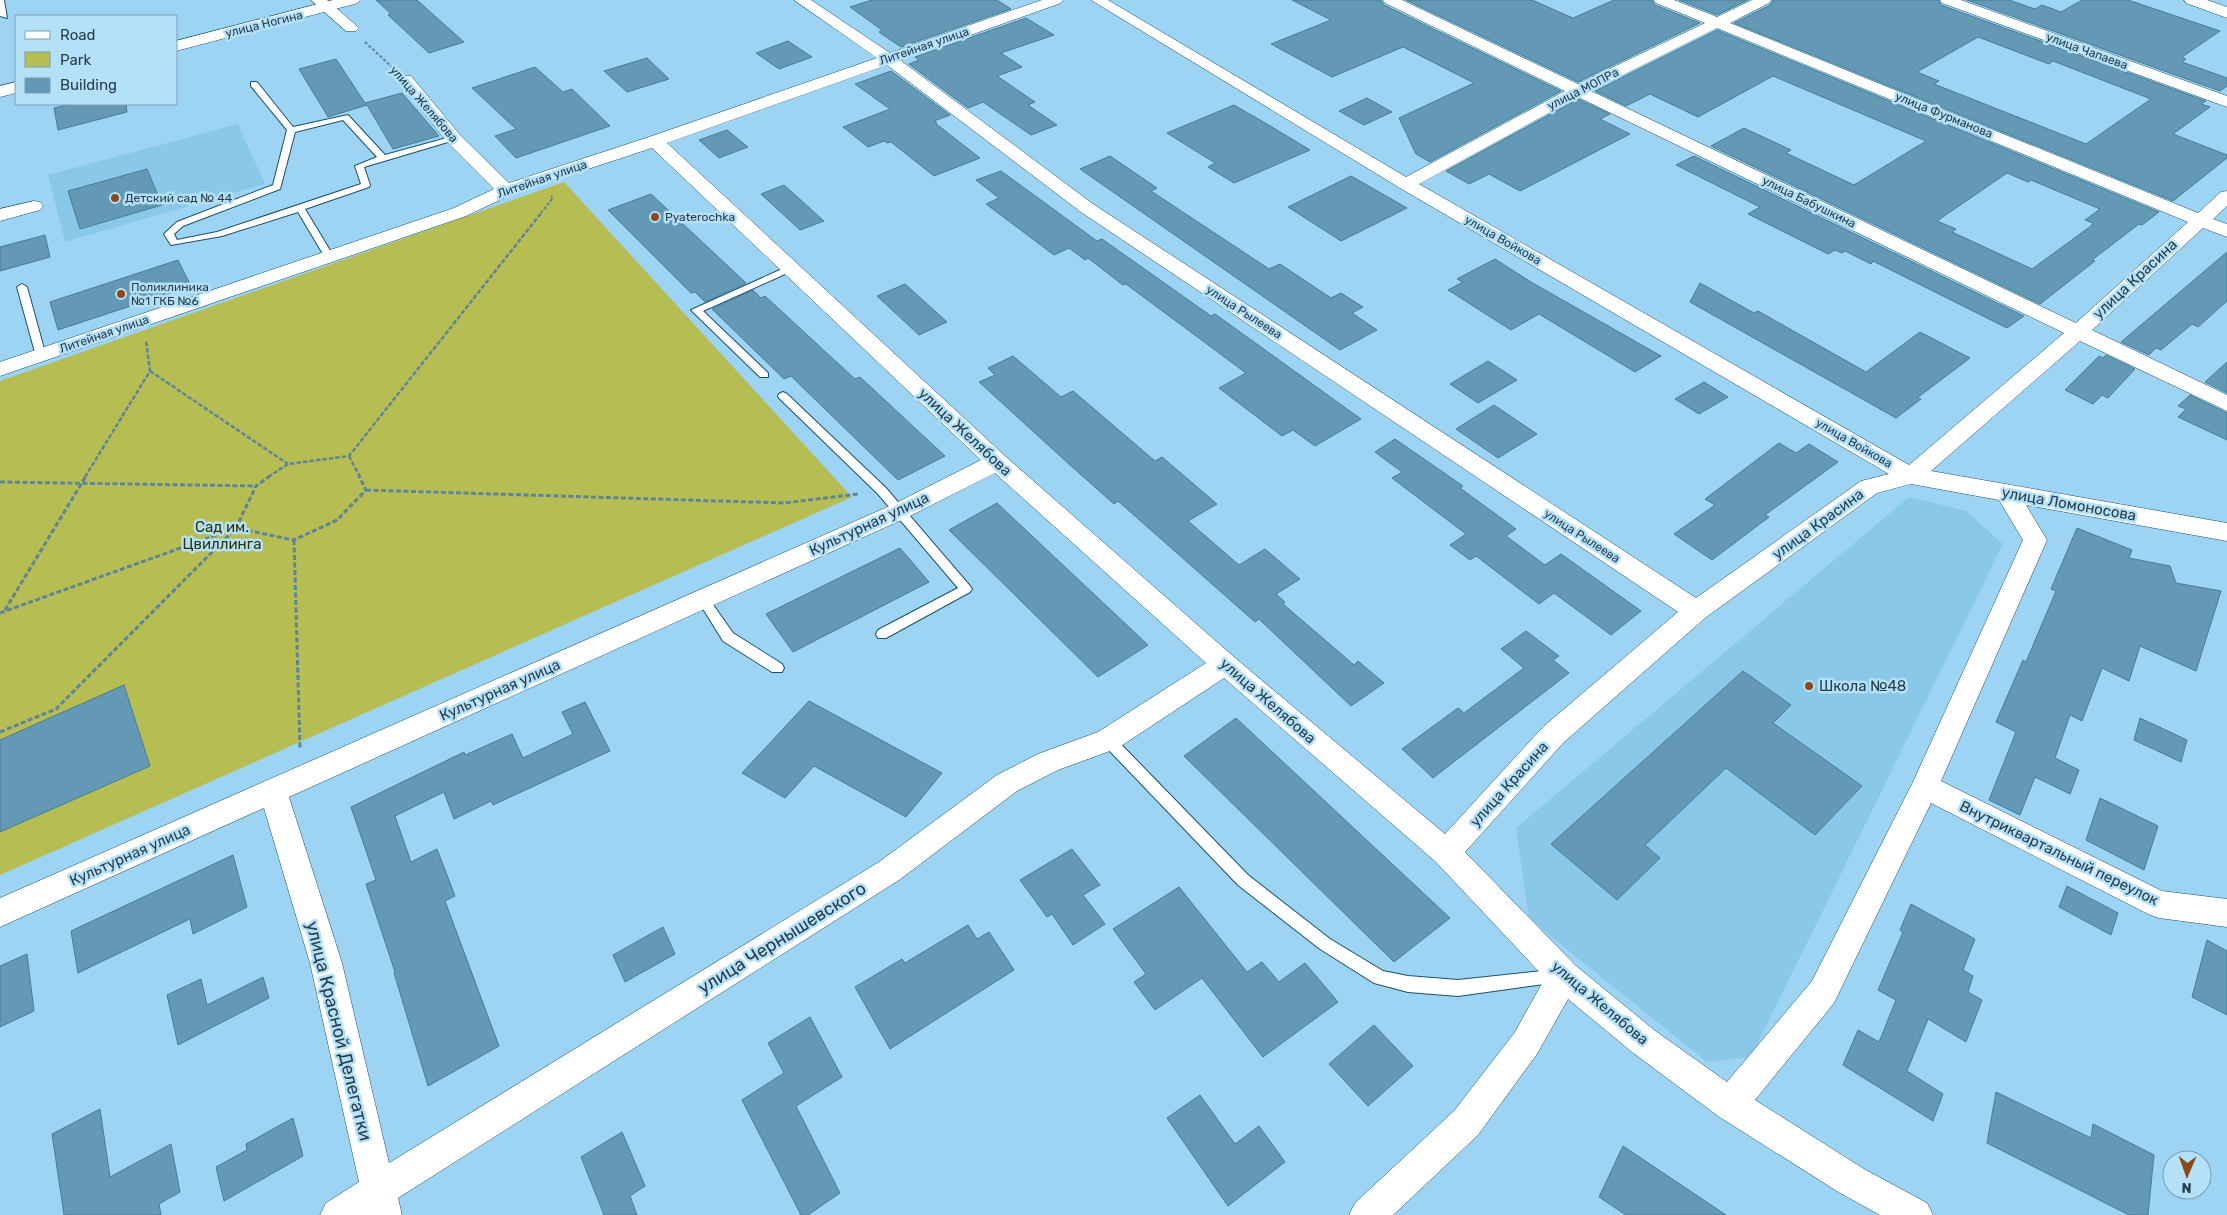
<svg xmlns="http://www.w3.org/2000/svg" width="2227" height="1215" viewBox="0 0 2227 1215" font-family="Rubik,sans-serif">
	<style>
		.built { fill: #8ac8e9 }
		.green { fill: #b6bd53 }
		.building { fill: #6399b5; stroke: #477c97; fill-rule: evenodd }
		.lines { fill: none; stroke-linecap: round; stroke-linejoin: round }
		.service-casing { stroke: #19506a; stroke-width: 2 }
		.minor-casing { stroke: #19506a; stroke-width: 1 }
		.tertiary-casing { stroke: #19506a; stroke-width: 1 }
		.path-far2 { stroke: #5e8499; stroke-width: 2; stroke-dasharray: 3 2; stroke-linecap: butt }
		.path-far1 { stroke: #5e8499; stroke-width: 2.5; stroke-dasharray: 4.5 2; stroke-linecap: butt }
		.path { stroke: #5e8499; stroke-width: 3; stroke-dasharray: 5 2.5; stroke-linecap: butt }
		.service { fill: #fff; fill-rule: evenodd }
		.minor { fill: #fff; fill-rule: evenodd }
		.tertiary { fill: #fff; fill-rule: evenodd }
		.poi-dot { fill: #8b4918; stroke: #b4e0f8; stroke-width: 2 }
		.labels { text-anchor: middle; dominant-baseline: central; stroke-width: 5; stroke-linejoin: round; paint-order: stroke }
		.far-street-label { font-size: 12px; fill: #273e4a; stroke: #b4e0f8 }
		.far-poi-label { font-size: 12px; fill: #273e4a; stroke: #b4e0f8; text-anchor: start }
		.street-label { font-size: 15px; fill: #273e4a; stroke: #b4e0f8 }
		.park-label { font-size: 15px; fill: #313303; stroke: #b4e0f8 }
		.poi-label { font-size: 15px; fill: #273e4a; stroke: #b4e0f8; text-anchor: start }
		.near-street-label { font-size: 18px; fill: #273e4a; stroke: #b4e0f8 }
	</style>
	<rect width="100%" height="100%" fill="#9dd4f3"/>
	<g class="built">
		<polygon points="238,124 265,184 65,242 48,175"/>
		<polygon points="1909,497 1966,511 2003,544 1751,1057 1707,1062 1529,919 1516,828"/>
	</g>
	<polygon class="green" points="564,182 852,497 0,875 0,381"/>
	<g class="building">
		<polygon points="376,0 417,0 464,42 429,53 388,15 391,14"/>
		<polygon points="872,0 997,0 1011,9 901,47 879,32 882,30 850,7"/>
		<polygon points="1292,0 1381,0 1384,5 1561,91 1430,162 1416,154 1399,118 1474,83 1403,47 1332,77 1271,44 1331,20"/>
		<polygon points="1406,0 1532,0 1573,18 1614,0 1652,0 1655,5 1700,23 1578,82"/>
		<polygon points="1679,0 1748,0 1717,15"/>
		<path d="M1773 0H1938L1941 5 2206 101 2201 104 2210 107 2173 134 2227 155V158L2173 201 1734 23 1770 5ZM1978 37 2049 64 2053 61 2151 99 2086 144 1934 84 1939 81 1917 72Z"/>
		<polygon points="1967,0 2009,0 2035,9 2042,5 2061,12 2082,0 2128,0 2220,31 2182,57 2186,59 2182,62 2227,78 2227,86 2220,91"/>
		<polygon points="1026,18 1054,35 1001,53 1022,67 997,76 1035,102 1028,105 1057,125 1031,135 983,102 968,108 909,64 919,60 915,57"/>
		<path d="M1717 30 2159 212 2142 225 2139 224 2092 260 2095 261 2040 304 1711 146 1744 128 1791 150 1786 153 1854 185 1926 141 1773 76 1698 117 1650 94 1626 106 1595 91ZM2007 173 2028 182 2031 180 2100 209 2085 220 2093 223 2091 226 2032 269 1952 232 1956 229 1937 221Z"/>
		<polygon points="788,41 812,57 779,69 756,53"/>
		<polygon points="647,58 669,79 627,92 604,71"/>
		<polygon points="336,59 365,103 402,93 439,136 393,149 367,105 328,117 299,69"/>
		<polygon points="535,67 563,92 572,89 610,126 516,158 495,136 516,129 472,88"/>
		<polygon points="891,71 950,115 934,121 937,123 935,123 980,158 934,176 891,142 887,143 884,141 868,147 843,127 890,109 855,84"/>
		<polygon points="1367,98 1392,112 1364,125 1339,111"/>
		<polygon points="1578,99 1610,114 1600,119 1630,134 1520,191 1489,174 1469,184 1446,171"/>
		<polygon points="71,104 126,104 127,112 58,130 54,108"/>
		<polygon points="1234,105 1267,124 1310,150 1234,183 1208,167 1215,163 1167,133"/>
		<polygon points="727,130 748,147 719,158 699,140"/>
		<polygon points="1110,156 1157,188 1151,191 1269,269 1280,264 1331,298 1341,293 1363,307 1352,313 1377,330 1340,350 1080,169"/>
		<polygon points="1694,156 2024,316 2007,328 1873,261 1871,264 1845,251 1842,253 1835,250 1828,254 1748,214 1760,207 1676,165"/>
		<polygon points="147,169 162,205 80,229 68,191"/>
		<polygon points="1001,171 1097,241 1102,239 1211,316 1215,314 1361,419 1315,446 1293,430 1282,436 1219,388 1246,373 1126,284 1123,285 1088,258 1085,260 1069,248 1054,255 986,204 999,198 976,180"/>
		<polygon points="1351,176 1407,208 1341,241 1288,207"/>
		<polygon points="784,185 824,221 800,230 761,194"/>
		<polygon points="651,194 746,283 705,302 695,292 691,293 608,210"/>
		<polygon points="45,235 50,257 0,271 0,247"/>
		<polygon points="2227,252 2227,301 2198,327 2192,324 2161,350 2156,348 2149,355 2121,342"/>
		<polygon points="1495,259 1531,282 1661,356 1635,372 1539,314 1511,330 1448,290 1463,282 1457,279"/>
		<polygon points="178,260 191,286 58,330 50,302"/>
		<polygon points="1700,283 1754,313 1758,311 1866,372 1920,332 1970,358 1917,398 1921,399 1896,418 1690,302"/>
		<polygon points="905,284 947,322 919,335 877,296"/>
		<polygon points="753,290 761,298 765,296 855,379 860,377 945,456 898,480 791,376 784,379 712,309"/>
		<polygon points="2106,355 2135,369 2108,398 2102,395 2093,404 2065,390 2099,356 2103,358"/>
		<polygon points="1013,356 1061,397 1073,391 1155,461 1162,457 1217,504 1188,521 1239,565 1265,549 1300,579 1276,594 1285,602 1283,604 1354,665 1358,661 1384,683 1351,706 1259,619 1255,622 1118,501 1114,504 1070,465 979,382 995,375 988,368"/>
		<polygon points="1488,361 1517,380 1478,403 1450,384"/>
		<polygon points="2227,362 2227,393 2205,382"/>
		<polygon points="1704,382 1728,397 1699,414 1675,399"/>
		<polygon points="2190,395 2227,413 2227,440 2178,417 2186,409 2178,406"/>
		<polygon points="1494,405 1537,434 1498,458 1456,429"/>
		<polygon points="1395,439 1463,486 1460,488 1516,529 1506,536 1545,565 1561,554 1641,611 1611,635 1554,593 1539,604 1476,556 1470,560 1450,545 1466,534 1392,478 1402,472 1375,452"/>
		<polygon points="1779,443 1796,453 1809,444 1838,462 1765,515 1769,517 1712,560 1674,534 1715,505 1705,499"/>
		<polygon points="997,503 1148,645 1098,677 949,530"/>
		<polygon points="2077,528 2132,550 2129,558 2170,566 2176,583 2221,591 2196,671 2140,646 2129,681 2102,668 2082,721 2070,715 2055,758 2079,770 2070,794 2035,777 2020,815 1989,800 2016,732 1996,722 2023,660 2026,662 2056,591 2051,589"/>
		<polygon points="900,548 929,582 793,652 766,614"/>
		<polygon points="1526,631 1559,656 1553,660 1569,673 1433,778 1402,749 1458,708 1464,713 1524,668 1501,649"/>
		<polygon points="1743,671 1791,705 1773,723 1862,786 1815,835 1726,768 1645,845 1660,858 1617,900 1551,844"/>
		<polygon points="124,685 150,766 0,832 0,740"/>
		<polygon points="809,701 942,773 906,817 814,766 785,798 742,773"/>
		<polygon points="585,702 610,751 493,805 491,801 454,819 444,792 395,816 411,862 437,849 455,896 445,901 499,1046 428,1086 394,973 395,972 366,884 376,880 351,807 464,752 465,755 512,734 523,758 573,734 562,712"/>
		<polygon points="1236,718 1450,918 1394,962 1184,756"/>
		<polygon points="2140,718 2187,740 2181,762 2134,740"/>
		<polygon points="2100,798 2158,826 2144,870 2086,840"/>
		<polygon points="1072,849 1100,885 1083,895 1105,924 1073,945 1052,914 1047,917 1020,880"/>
		<polygon points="233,855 247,907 193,934 190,919 78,973 71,931"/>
		<polygon points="2067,886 2118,913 2111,935 2059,907"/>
		<polygon points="1179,887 1247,972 1262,962 1279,982 1305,963 1338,1002 1263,1057 1202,978 1155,1010 1134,982 1146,974 1113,929"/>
		<polygon points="1911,904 1975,939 1963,970 1973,976 1968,992 1982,1000 1966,1042 1928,1019 1907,1071 1943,1094 1933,1121 1843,1065 1858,1030 1879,1042 1896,1000 1878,990 1903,932 1900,930"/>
		<polygon points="968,925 977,939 989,932 1014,970 890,1049 855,987 902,959 905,963"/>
		<polygon points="663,927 675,954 625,982 613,955"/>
		<polygon points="2207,940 2227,951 2227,1015 2192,997"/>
		<polygon points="27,954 34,1011 0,1027 0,966"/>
		<polygon points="263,977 269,998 178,1045 167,995 201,979 207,1005"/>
		<polygon points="810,1017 842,1077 796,1106 840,1193 808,1215 801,1215 742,1100 784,1073 768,1043"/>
		<polygon points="1374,1025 1413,1066 1368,1106 1329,1064"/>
		<polygon points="1996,1092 2091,1138 2093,1124 2154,1155 2148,1215 2129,1215 1987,1143"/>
		<polygon points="1200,1095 1235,1144 1259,1126 1285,1162 1228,1206 1167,1118"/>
		<polygon points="100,1109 110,1177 171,1144 180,1192 159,1204 161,1215 64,1215 52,1134"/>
		<polygon points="293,1118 303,1156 224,1201 216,1167 247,1150 246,1144"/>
		<polygon points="622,1132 645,1186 630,1196 637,1215 604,1215 581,1157"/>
		<polygon points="1623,1146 1726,1215 1626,1215 1599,1197"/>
	</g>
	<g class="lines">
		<defs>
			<g id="service">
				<polygon points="0,0 4,0 7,18 0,16"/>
				<path d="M251 82H257L293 127 348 115 385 155 454 136 458 139 364 167 370 185 369 187 305 209 334 257 332 259H326L298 212 222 236 171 245 164 234 177 222 273 185 287 130 251 86ZM343 120 377 157 355 166 361 184 217 232 177 240 174 234 183 226 280 189 295 132Z"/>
				<polygon points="791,265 794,266 794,270 703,311 768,373 768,377 760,377 691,310"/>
				<polygon points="22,284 27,287 46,356 45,358 37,358 36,356 17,287"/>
				<polygon points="783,392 787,394 886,488 970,586 972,589 970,592 886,638 878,638 876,634 878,630 958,588 878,494 779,398 778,396 779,394"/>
				<polygon points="703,594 707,596 733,633 782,664 784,668 782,672 772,672 723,641 697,599 699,596"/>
				<polygon points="1108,734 1113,736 1248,875 1330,939 1383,971 1408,976 1458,980 1560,969 1566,971 1568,976 1566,981 1458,996 1408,992 1374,983 1320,949 1238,885 1103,744 1101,740 1103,736"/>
			</g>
			<g id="minor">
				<polygon points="311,0 327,0 359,28 356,31 346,31"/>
				<path d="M794 0H811L890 53 1042 0H1063L1061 3 900 60 1093 204 1696 598 1861 481 1889 474 1400 188 1091 0H1108L1406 177 1565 91 1385 3 1383 0H1402L1578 84 1705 23 1656 3 1654 0H1674L1717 17 1752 0H1771L1769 3 1730 23 2198 213 2221 192 2227 191V206L2213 219 2227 224V237L2203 228 2092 330 2227 395V411L2080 341 1931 471 2227 523V541L2026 505 2047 540 1941 781 2162 891 2227 899V927L2159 918 2148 914 1931 803 1834 1003 1755 1100 1864 1169 1927 1203 1933 1215H1880L1840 1193 1718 1116 1632 1052 1568 999 1537 1054 1478 1135 1393 1215H1349L1355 1203 1454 1111 1515 1032 1545 978 1436 862 1224 678 1118 748 1058 770 1017 791 899 880 398 1198 402 1215H320L326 1203 359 1182 310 963 264 808 0 927V898L892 505 981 460 652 148 512 194 466 216 0 376V362L454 208 494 189 448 143 399 82 397 79 399 76H411L460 135 509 183 649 137 877 58ZM1717 28 2188 222 2076 323 1591 91ZM887 65 1081 212 1678 612 1543 727 1445 834 1234 657 1005 456 667 143ZM1578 97 2064 333 1909 465 1419 184ZM995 473 1206 663 1098 732 1038 754 997 775 879 862 389 1163 342 963 289 797 908 517ZM1911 484 1999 500 2023 540 1913 782 1812 981 1727 1082 1654 1030 1575 965 1465 852 1563 743 1705 618 1877 493Z"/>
				<polygon points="1940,0 1961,0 2227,96 2227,107 1942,3"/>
				<polygon points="34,201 40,202 43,206 40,210 0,221 0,209"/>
			</g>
			<g id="tertiary">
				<polygon points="333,0 360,0 358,3 176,51 176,41"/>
				<polygon points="2184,0 2207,0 2227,7 2227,18 2186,3"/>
				<polygon points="16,82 16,93 0,97 0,86"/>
			</g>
		</defs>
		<use href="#service" class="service-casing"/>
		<use href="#minor" class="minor-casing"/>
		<use href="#tertiary" class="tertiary-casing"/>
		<g class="path-far2">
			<polyline points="365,42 392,67"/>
			<polyline points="541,213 553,198 551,196"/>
		</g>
		<g class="path-far1">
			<polyline points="150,371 288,464"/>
			<polyline points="349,456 360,477"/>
			<polyline points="85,477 150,371 146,340"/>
			<polyline points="268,477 288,464 349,456 542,212"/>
		</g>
		<g class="path">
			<polyline points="0,482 256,486"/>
			<polyline points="366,490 784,503 858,494"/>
			<polyline points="294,540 300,749"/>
			<polyline points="5,610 86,476"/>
			<polyline points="0,613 236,528 294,540 337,520 366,490 359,476"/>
			<polyline points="0,732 56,709 236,528 256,486 270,476"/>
		</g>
		<use href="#service" class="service"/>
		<use href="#minor" class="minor"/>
		<use href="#tertiary" class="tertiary"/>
	</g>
	<g class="poi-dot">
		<circle cx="115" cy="198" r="5"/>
		<circle cx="655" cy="217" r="5"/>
		<circle cx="121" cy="294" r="5"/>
		<circle cx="1809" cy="686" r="5"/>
	</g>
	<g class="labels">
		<g class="far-street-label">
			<text transform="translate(264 24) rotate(-14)">улица Ногина</text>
			<text transform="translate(924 46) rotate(-19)">Литейная улица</text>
			<text transform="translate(2087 51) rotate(20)">улица Чапаева</text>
			<text transform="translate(1583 89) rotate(-27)">улица МОПРа</text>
			<text transform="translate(424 104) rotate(49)">улица Желябова</text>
			<text transform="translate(1944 115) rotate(22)">улица Фурманова</text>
			<text transform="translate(542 179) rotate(-19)">Литейная улица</text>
			<text transform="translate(1809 202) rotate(26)">улица Бабушкина</text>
			<text transform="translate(1503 240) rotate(30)">улица Войкова</text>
			<text transform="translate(1244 312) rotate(33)">улица Рылеева</text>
			<text transform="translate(104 334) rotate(-19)">Литейная улица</text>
			<text transform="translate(1854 443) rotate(30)">улица Войкова</text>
			<text transform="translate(1582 536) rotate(33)">улица Рылеева</text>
		</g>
		<g class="far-poi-label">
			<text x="125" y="198">Детский сад № 44</text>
			<text x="665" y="217">Pyaterochka</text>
			<text x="131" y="287">Поликлиника<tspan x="131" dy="14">№1 ГКБ №6</tspan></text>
		</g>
		<g class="street-label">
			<text transform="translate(2135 279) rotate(-43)">улица Красина</text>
			<text transform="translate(965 432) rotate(43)">улица Желябова</text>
			<text transform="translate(2069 504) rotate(10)">улица Ломоносова</text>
			<text transform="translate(869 524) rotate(-25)">Культурная улица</text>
			<text transform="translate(1818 524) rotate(-36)">улица Красина</text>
			<text transform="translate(500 690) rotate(-24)">Культурная улица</text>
			<text transform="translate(1268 701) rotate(41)">улица Желябова</text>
			<text transform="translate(1509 784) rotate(-48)">улица Красина</text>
			<text transform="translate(2059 853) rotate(26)">Внутриквартальный переулок</text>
			<text transform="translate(130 855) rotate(-24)">Культурная улица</text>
			<text transform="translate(1600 1003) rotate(40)">улица Желябова</text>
		</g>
		<g class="park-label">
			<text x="222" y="527">Сад им.<tspan x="222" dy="17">Цвиллинга</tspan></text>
		</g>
		<g class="poi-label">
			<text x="1819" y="686">Школа №48</text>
		</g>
		<g class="near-street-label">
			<text transform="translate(782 938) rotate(-32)">улица Чернышевского</text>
			<text transform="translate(339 1031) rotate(76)">улица Красной Делегатки</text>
		</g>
	</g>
	<rect x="15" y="15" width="162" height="90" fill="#b4e0f8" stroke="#7c9fb2"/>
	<rect x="25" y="31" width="25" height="8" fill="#ffffff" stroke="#7c9fb2"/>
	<text x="60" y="40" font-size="15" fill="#273e4a">Road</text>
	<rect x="25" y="52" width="25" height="15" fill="#b6bd53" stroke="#7c9fb2"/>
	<text x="60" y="65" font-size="15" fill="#273e4a">Park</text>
	<rect x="25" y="78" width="25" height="15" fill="#6399b5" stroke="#7c9fb2"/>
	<text x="60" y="90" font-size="15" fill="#273e4a">Building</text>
	<g transform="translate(2187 1175) rotate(182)"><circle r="24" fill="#b4e0f8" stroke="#7c9fb2"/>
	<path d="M0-4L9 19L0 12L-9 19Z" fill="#8b4918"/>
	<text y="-8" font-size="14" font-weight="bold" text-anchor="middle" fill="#273e4a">N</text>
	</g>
</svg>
